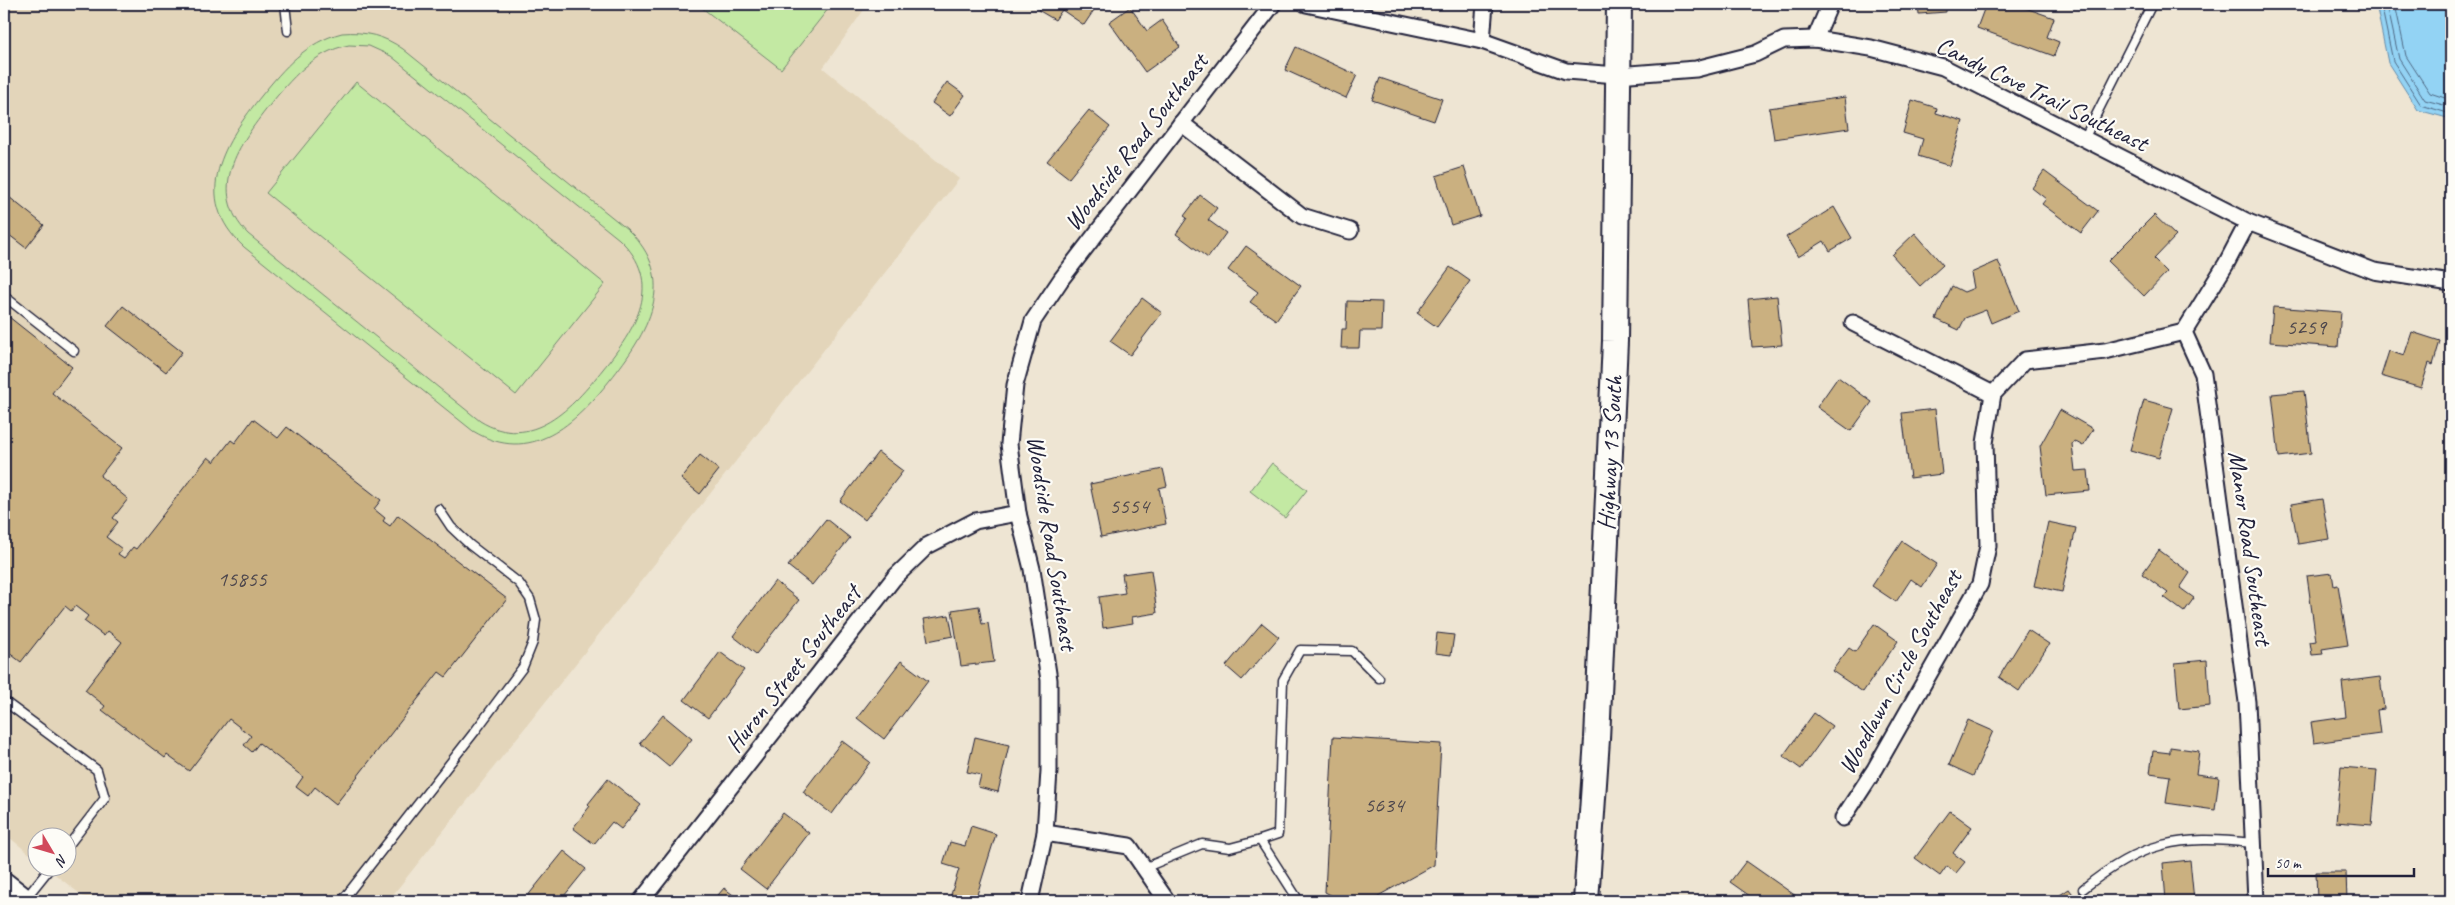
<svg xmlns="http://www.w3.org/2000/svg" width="2455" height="905" viewBox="0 0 2455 905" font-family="Caveat,sans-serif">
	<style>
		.built { fill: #e3d5ba }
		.green { fill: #c3e9a3; stroke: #72866f; fill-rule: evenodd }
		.water { fill: #93d3f4; stroke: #668caa }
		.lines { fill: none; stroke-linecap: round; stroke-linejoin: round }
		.shore { stroke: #4f6985; stroke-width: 1 }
		.building { fill: #cab080; stroke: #22223b }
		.lane-casing { stroke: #22223b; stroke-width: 11 }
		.street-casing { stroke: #22223b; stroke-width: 19 }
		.secondary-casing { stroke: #22223b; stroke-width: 25 }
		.primary-casing { stroke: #22223b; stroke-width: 28 }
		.lane { stroke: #fdfcf7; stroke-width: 8 }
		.street { stroke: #fdfcf7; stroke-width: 15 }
		.secondary { stroke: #fdfcf7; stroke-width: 21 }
		.primary { stroke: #fdfcf7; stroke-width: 24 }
		.labels { text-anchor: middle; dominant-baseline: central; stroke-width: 4.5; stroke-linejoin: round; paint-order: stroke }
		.number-label { font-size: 22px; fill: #4c464c }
		.street-label { font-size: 25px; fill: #22223b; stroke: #fdfcf7 }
	</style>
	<rect width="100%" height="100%" fill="#eee5d3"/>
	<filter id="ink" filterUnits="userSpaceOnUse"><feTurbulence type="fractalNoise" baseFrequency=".02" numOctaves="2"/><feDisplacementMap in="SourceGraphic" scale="10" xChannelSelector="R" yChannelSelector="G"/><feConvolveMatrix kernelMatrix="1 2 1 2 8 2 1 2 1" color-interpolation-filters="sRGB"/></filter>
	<g filter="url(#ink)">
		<polygon class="built" points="4,4 868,4 823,68 959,179 388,901 89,901 47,868 68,868 68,838 38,838 37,860 4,833"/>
		<g class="green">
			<polygon points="697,4 832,4 781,69"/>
			<path d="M342 33C365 31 385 36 403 49L627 229C681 279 647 334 610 380 575 424 531 466 473 431L244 247C189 197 225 141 262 95 284 68 306 42 342 33ZM349 45 369 46 391 56 619 239C666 282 635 330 603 369 573 407 532 453 480 421L248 234C206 190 239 144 269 106 291 79 313 52 349 45Z"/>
			<polygon points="356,82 605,284 516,395 266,193"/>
			<polygon points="1272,463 1307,490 1285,518 1250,491"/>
		</g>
		<polygon class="water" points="2376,4 2451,4 2451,119 2418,110 2388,63"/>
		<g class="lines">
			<g class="shore">
				<polyline points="2381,4 2393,61 2421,105 2451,114"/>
				<polyline points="2387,4 2399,59 2425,100 2451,107"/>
				<polyline points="2395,4 2406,56 2430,93 2451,100"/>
			</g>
		</g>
		<g class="building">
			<polygon points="1042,4 1098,4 1084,25 1062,10 1055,20 1038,10"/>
			<polygon points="1918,4 1946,4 1946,12 1919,14"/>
			<polygon points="1986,4 2014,4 2054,18 2047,37 2059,42 2054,56 1977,28"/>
			<polygon points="1130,7 1147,31 1162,20 1180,47 1145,72 1109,22"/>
			<polygon points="1296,47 1357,75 1346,98 1285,70"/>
			<polygon points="1380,78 1442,99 1434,121 1372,100"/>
			<polygon points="947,82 965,95 950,116 932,103"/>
			<polygon points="1845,97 1849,128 1774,139 1769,108"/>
			<polygon points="1912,100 1937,108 1936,113 1963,121 1950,166 1918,156 1923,139 1903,133"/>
			<polygon points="1089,110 1110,127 1069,178 1047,161"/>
			<polygon points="1464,167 1480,216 1451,225 1436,176"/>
			<polygon points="2044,171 2098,211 2081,233 2042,204 2046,199 2032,188"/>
			<polygon points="1200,195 1217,208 1208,220 1226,233 1208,258 1176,234 1187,218 1184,216"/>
			<polygon points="9,197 44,225 26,248 4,231 4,204"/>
			<polygon points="1834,207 1852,238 1830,251 1824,241 1798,257 1786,237"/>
			<polygon points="2154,215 2176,236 2154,259 2167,272 2144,296 2108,261"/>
			<polygon points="1915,233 1943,265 1920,286 1892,255"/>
			<polygon points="1246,246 1301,286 1276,320 1250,302 1258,292 1228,270"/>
			<polygon points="1998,261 2019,311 1991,323 1986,310 1965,318 1959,330 1936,319 1952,286 1964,292 1974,288 1971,273"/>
			<polygon points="1450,267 1470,281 1437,327 1417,313"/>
			<polygon points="1777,296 1782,345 1752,347 1748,299"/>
			<polygon points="1142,298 1162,313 1130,355 1110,341"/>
			<polygon points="1347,301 1382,302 1381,331 1360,331 1359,348 1341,348 1342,329 1346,329"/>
			<polygon points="123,306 182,352 166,372 107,326"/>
			<polygon points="2273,307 2341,312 2338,347 2270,342"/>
			<polygon points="4,313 72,367 52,393 122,448 100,476 128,499 113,518 118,522 106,537 122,549 118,554 124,558 133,547 136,549 208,457 214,462 231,440 235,443 253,419 278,438 287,427 381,500 374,509 385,518 383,521 390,526 398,515 507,599 446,677 439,672 336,804 315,787 308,796 296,787 303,777 259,743 252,752 244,745 251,736 229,719 189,771 167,755 165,758 102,710 105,706 85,690 122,642 108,631 104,636 84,621 88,616 75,606 71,611 65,606 21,662 4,649"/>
			<polygon points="2412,332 2440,341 2433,365 2429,363 2421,388 2381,376 2389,351 2404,356"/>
			<polygon points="1838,377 1872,402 1851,431 1817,407"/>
			<polygon points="2304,391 2311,453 2279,457 2272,394"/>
			<polygon points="2144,400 2173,408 2159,458 2130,450"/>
			<polygon points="1935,409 1942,474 1910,478 1902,413"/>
			<polygon points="2060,410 2093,429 2083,446 2074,441 2072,444 2075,471 2088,470 2090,491 2046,495 2040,446"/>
			<polygon points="878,452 903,471 865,520 840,501"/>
			<polygon points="700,455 719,470 700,494 681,479"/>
			<polygon points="1163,469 1167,486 1159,488 1166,524 1101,537 1090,484"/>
			<polygon points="2322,499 2329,539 2298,544 2291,504"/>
			<polygon points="826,519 850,538 812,585 788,566"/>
			<polygon points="2048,522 2076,528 2062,592 2034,586"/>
			<polygon points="1902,541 1937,564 1922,587 1911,579 1896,602 1872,586"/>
			<polygon points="2159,550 2190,573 2180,588 2194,598 2184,612 2164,597 2168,593 2142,574"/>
			<polygon points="1151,570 1157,613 1132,617 1133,623 1103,628 1099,597 1125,593 1122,574"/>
			<polygon points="2332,573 2334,586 2338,585 2348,645 2322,649 2323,654 2312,655 2310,642 2316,641 2307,576"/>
			<polygon points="775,581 799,600 756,654 733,636"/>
			<polygon points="979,606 982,624 988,623 994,662 961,666 952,610"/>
			<polygon points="949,615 953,636 928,641 924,619"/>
			<polygon points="1262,623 1279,637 1242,680 1226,666"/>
			<polygon points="1874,624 1898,641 1863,692 1832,671 1849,648 1855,652"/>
			<polygon points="2028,630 2049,644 2019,691 1999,677"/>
			<polygon points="1437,633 1454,635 1451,655 1435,653"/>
			<polygon points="720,652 744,670 708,718 684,700"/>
			<polygon points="2207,660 2210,706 2179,709 2175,663"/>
			<polygon points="901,661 928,681 884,739 857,718"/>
			<polygon points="2380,677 2384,709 2377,710 2380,734 2314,743 2311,722 2346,717 2342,682"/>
			<polygon points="1814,713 1832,726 1801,769 1783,756"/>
			<polygon points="663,715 692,739 669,767 640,743"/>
			<polygon points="1968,720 1993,731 1973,776 1949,765"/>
			<polygon points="975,737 1009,745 998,792 978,787 981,775 967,772"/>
			<polygon points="1333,737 1441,744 1434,865 1369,901 1342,901 1325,892"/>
			<polygon points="842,741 870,762 832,814 803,792"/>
			<polygon points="2170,747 2199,751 2196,774 2219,777 2215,810 2166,803 2170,776 2150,773 2153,751 2170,753"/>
			<polygon points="2341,767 2377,770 2372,825 2336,822"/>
			<polygon points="608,779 641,805 621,829 612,822 594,844 573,828 590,806 588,804"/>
			<polygon points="1950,811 1972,827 1953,853 1965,862 1956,873 1947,866 1940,876 1915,858"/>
			<polygon points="783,813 809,833 766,889 740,869"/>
			<polygon points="971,826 996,834 975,901 967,899 966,901 949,901 959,869 943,864 950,842 965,846"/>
			<polygon points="564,851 586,869 560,901 530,901 526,898"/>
			<polygon points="2190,860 2194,901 2166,901 2163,863"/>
			<polygon points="1746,861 1803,901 1757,901 1730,882"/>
			<polygon points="2316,872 2346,872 2347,901 2317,901"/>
			<polygon points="724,888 741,901 713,901"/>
			<polygon points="2069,889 2078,901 2051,901"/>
		</g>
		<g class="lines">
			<defs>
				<g id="lane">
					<polyline points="285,4 288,31"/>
					<polyline points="2084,139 2152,4"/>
					<polyline points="4,296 74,351"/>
					<polyline points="4,701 97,770 105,798 68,846"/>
					<polyline points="1260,840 1278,834 1283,680 1300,650 1352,651 1379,678"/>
					<polyline points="1144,868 1202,844 1230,848 1260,840 1299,901"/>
					<path d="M2083 889C2142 841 2179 835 2253 843"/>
					<polyline points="26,898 50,868"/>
					<polyline points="342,901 476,730 523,667 533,642 536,620 530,599 519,583 470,545 451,527 439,509"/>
				</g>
				<g id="street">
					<polyline points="1306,4 1482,41 1566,71 1617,75 1696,69 1755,54 1784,40 1815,39 1871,48 1943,67 2248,222 2374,271 2451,283"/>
					<polyline points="1815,39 1830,4"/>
					<polyline points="1482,41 1485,4"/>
					<polyline points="1181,123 1302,216 1350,231"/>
					<polyline points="2248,222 2226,264 2184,332 2203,374 2247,702 2256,901"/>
					<polyline points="1853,323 1993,394"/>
					<polyline points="1843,818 1875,769 1980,584 1988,546 1985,443 1993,394 2025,360 2105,351 2184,332"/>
					<polyline points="1045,833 1129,846 1167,901"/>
					<polyline points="641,901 894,578 927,546 975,521 1018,513"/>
					<polyline points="1030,901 1045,833 1049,771 1049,680 1032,569 1018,513 1009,444 1015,385 1033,321 1062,278 1273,4"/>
				</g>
				<polyline id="secondary" points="4,883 27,901"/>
				<polyline id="primary" points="1586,901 1597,739 1615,341 1619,4"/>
			</defs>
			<use href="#lane" class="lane-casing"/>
			<use href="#street" class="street-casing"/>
			<use href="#secondary" class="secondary-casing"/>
			<use href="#primary" class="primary-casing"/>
			<use href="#lane" class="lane"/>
			<use href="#street" class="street"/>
			<use href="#secondary" class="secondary"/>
			<use href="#primary" class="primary"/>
		</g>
	</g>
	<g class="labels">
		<g class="number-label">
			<text x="2306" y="327">5259</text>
			<text x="1129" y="506">5554</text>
			<text x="242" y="579">15855</text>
			<text x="1384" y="805">5634</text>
		</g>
		<g class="street-label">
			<text transform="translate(2042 94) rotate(26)">Candy Cove Trail Southeast</text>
			<text transform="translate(1136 142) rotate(-52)">Woodside Road Southeast</text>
			<text transform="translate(1610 453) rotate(-87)">Highway 13 South</text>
			<text transform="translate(1052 543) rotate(81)">Woodside Road Southeast</text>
			<text transform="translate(2250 548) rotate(82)">Manor Road Southeast</text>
			<text transform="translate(793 669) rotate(-52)">Huron Street Southeast</text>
			<text transform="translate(1900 672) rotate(-61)">Woodlawn Circle Southeast</text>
		</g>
	</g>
	<rect width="2455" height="905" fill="none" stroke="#fdfcf7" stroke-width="20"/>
	<rect x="10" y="10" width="2435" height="885" fill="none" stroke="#22223b" stroke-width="2" filter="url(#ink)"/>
	<g transform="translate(52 852) rotate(128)"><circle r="24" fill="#fdfcf7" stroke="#a5a5ac"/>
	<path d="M0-4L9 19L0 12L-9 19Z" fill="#d1495b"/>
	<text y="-8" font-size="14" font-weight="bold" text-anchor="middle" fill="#22223b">N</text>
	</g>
	<path d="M2268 868v8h146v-8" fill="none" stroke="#22223b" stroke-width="2.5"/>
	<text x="2275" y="868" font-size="15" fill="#22223b" stroke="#fdfcf7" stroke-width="4" paint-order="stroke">50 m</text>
</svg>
